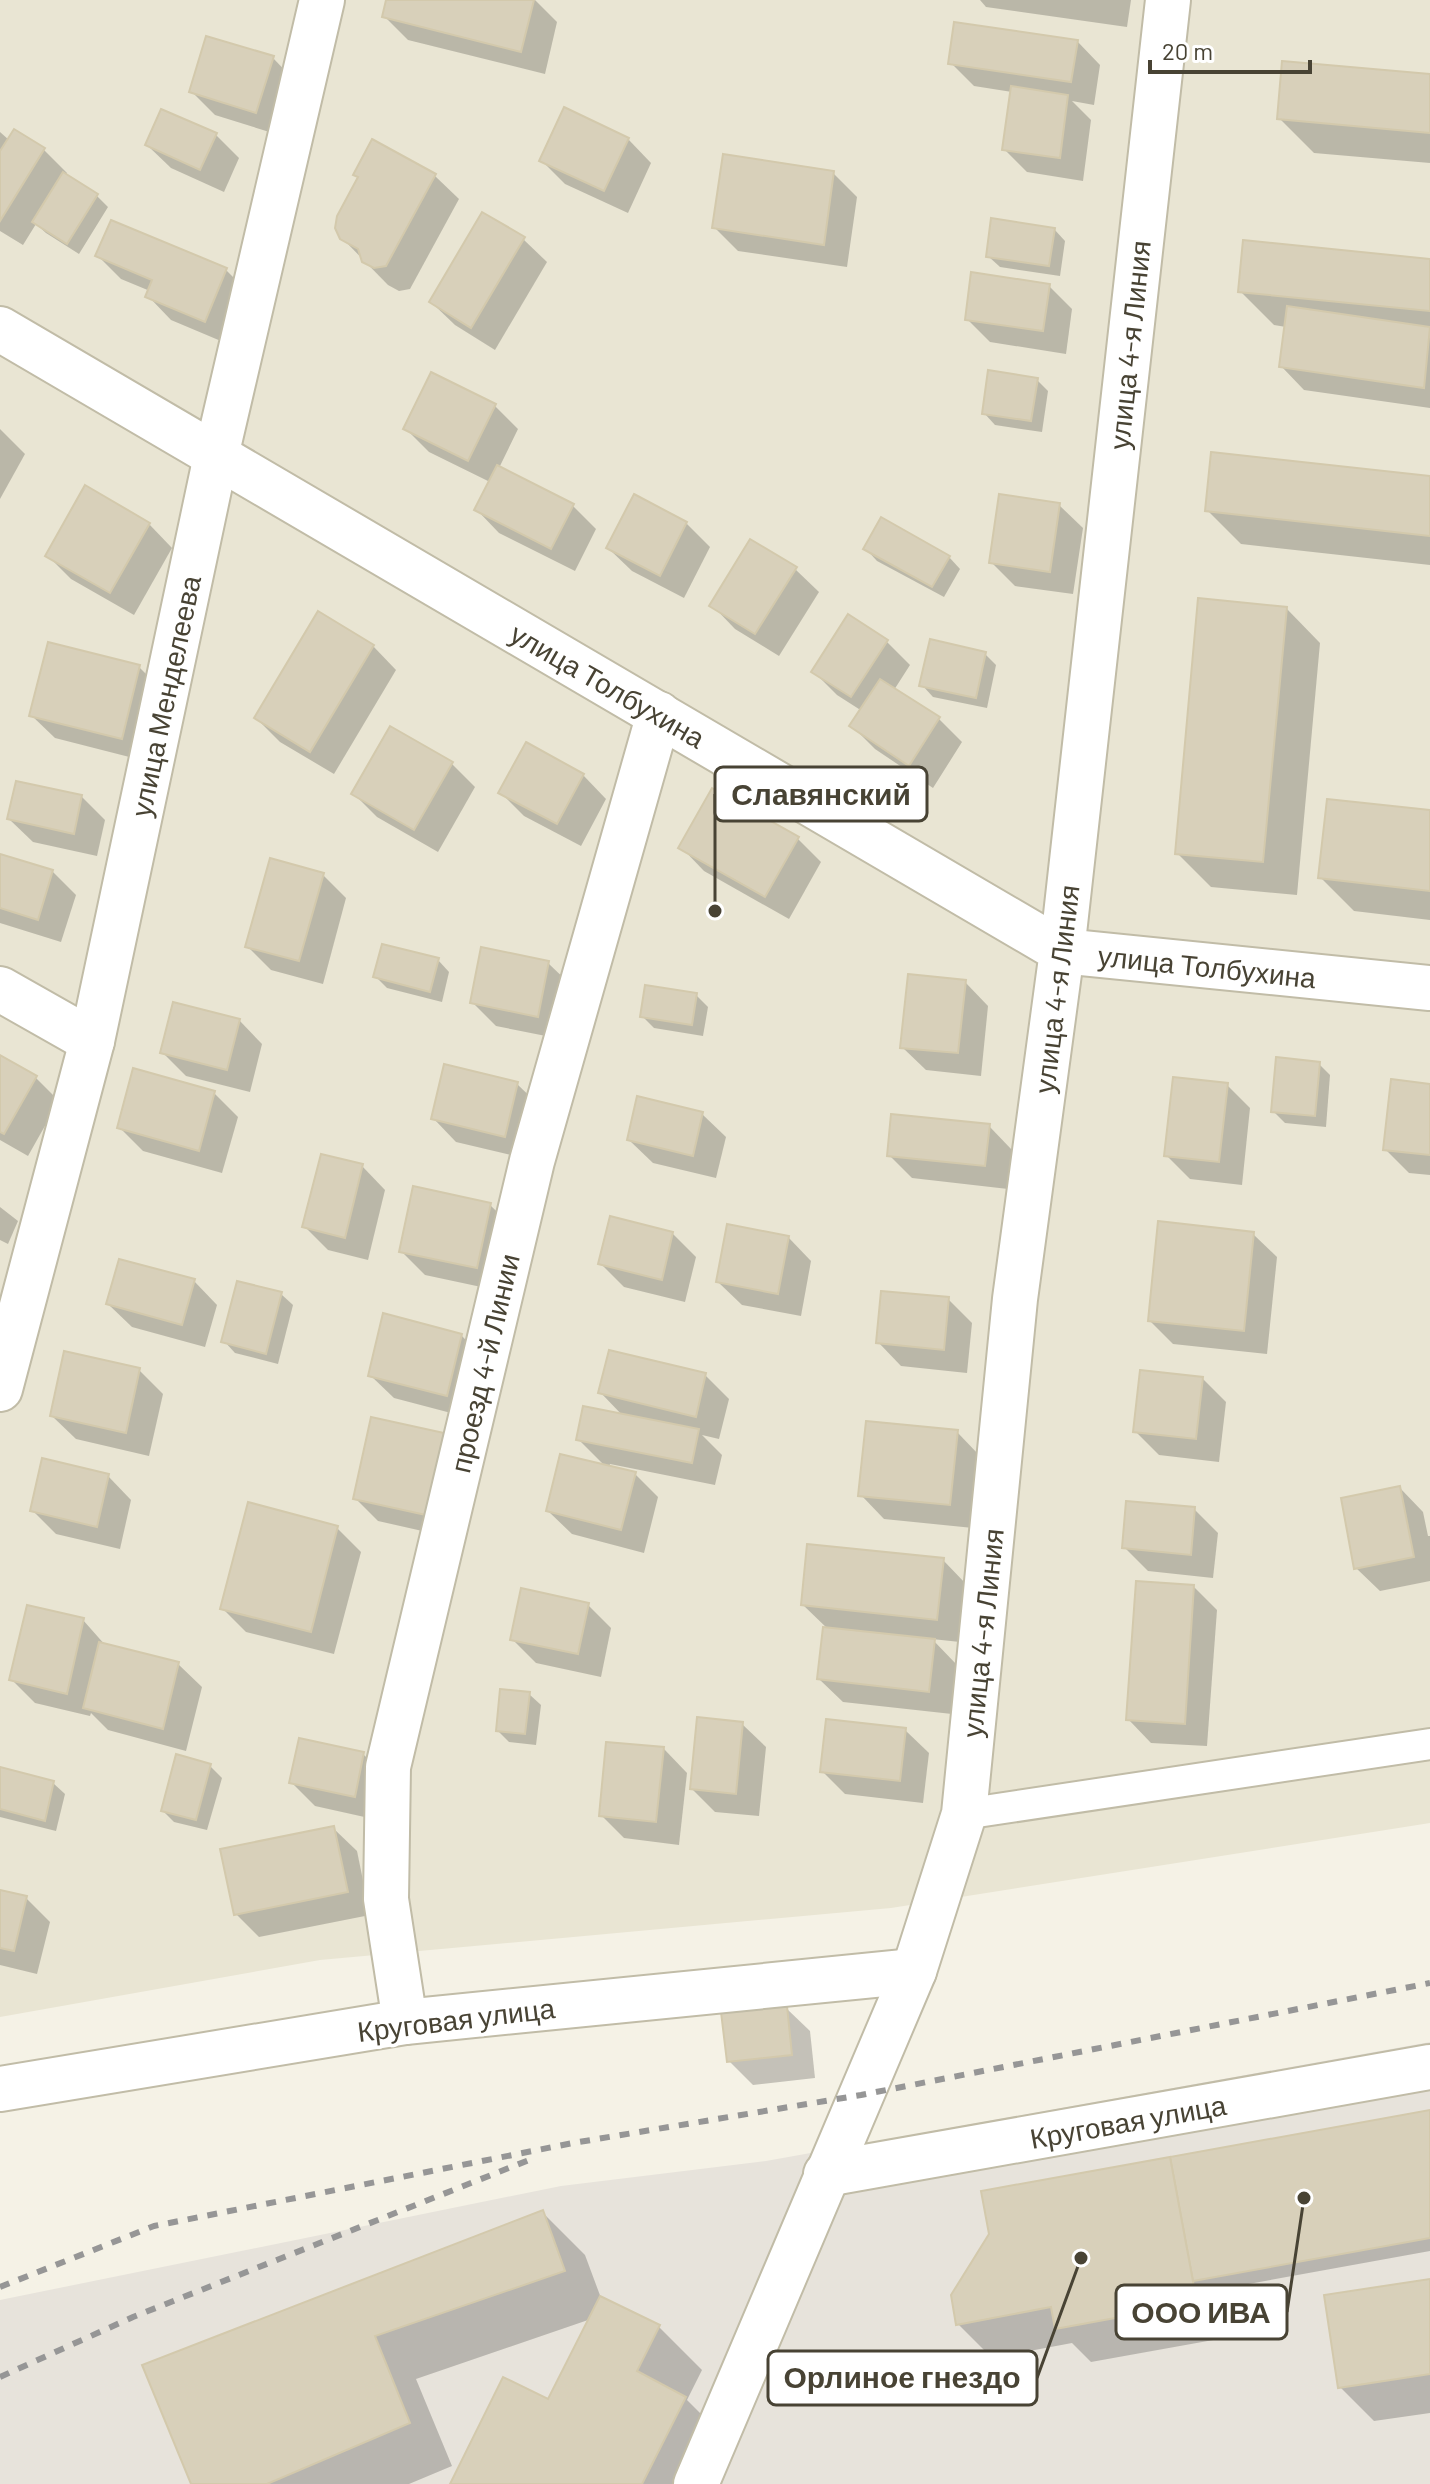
<svg xmlns="http://www.w3.org/2000/svg" width="1430" height="2484" viewBox="0 0 1430 2484" font-family="Barlow,sans-serif">
	<style>
		.residential { fill: #e9e5d3 }
		.industrial { fill: #e7e3db }
		.shadow { fill: #0003 }
		.building { fill: #d8d0ba; stroke: #d3c9ac; stroke-width: 2 }
		.lines { fill: none; stroke-linecap: round; stroke-linejoin: round }
		.service-casing { stroke: #c1bca7; stroke-width: 34 }
		.minor-casing { stroke: #c1bca7; stroke-width: 48 }
		.tertiary-casing { stroke: #c1bca7; stroke-width: 48 }
		.service { stroke: #fff; stroke-width: 30 }
		.minor { stroke: #fff; stroke-width: 44 }
		.tertiary { stroke: #fff; stroke-width: 44 }
		.rail { stroke: #969696; stroke-width: 6; stroke-dasharray: 10 10; stroke-linecap: butt }
		.labels { text-anchor: middle; dominant-baseline: central; stroke-width: 7; stroke-linejoin: round; paint-order: stroke }
		.street-label { font-size: 28px; fill: #484334; stroke: #fff }
		.leader { fill: none; stroke: #484334; stroke-width: 3 }
		.callout-dot { fill: #484334; stroke: #fff; stroke-width: 3 }
		.callout { fill: #fff; stroke: #484334; stroke-width: 3 }
		.callout-label { font-size: 30px; text-anchor: middle; font-weight: bold; fill: #484334 }
	</style>
	<rect width="100%" height="100%" fill="#f5f2e6"/>
	<polygon class="residential" points="0,0 1430,0 1430,1823 891,1908 320,1960 0,2017"/>
	<polygon class="industrial" points="1430,2042 1430,2484 0,2484 0,2300 561,2186 766,2161"/>
	<g class="shadow">
		<polygon points="388,0 535,0 557,22 545,74 408,40 384,16"/>
		<polygon points="980,0 1131,0 1127,27 986,7"/>
		<polygon points="1077,41 1100,65 1094,105 1072,101 1091,120 1083,181 1027,172 1004,149 1012,92 974,86 951,63"/>
		<polygon points="273,58 296,82 279,135 215,115 191,91"/>
		<polygon points="1430,76 1430,163 1314,153 1280,119"/>
		<polygon points="0,132 9,140 44,150 67,173 66,176 97,196 108,207 79,254 46,233 36,224 23,245 0,231"/>
		<polygon points="216,135 239,158 224,192 171,168 147,145"/>
		<polygon points="628,139 651,163 628,213 565,184 541,160"/>
		<polygon points="373,142 435,176 459,199 410,289 399,291 388,285 342,238"/>
		<polygon points="833,173 857,197 847,267 738,251 714,227"/>
		<polygon points="1054,229 1065,241 1060,276 1000,267 988,256"/>
		<polygon points="523,239 547,262 495,350 455,325 431,302"/>
		<polygon points="98,256 226,270 250,294 228,344 171,320 148,296 150,291 121,279"/>
		<polygon points="1430,261 1430,408 1304,390 1281,366 1286,327 1274,325 1240,291"/>
		<polygon points="1049,286 1072,309 1066,354 990,342 967,319"/>
		<polygon points="1037,380 1048,391 1042,432 995,425 984,413"/>
		<polygon points="495,406 518,429 499,468 573,506 596,529 575,571 499,533 476,509 490,482 429,452 405,428"/>
		<polygon points="0,429 25,454 0,499"/>
		<polygon points="1430,478 1430,565 1241,544 1207,510"/>
		<polygon points="1059,505 1083,528 1073,594 1015,586 991,562"/>
		<polygon points="686,523 710,547 684,598 632,571 608,548"/>
		<polygon points="149,524 172,548 134,615 71,579 47,555"/>
		<polygon points="866,549 949,557 960,569 944,597 877,561"/>
		<polygon points="795,569 819,592 779,656 735,629 712,605"/>
		<polygon points="1286,608 1320,643 1297,895 1211,887 1177,853"/>
		<polygon points="886,641 910,665 894,690 939,719 962,742 933,788 875,749 852,726 862,711 837,695 814,672"/>
		<polygon points="373,646 396,670 334,774 280,742 256,718"/>
		<polygon points="985,654 996,665 987,708 933,697 922,685"/>
		<polygon points="139,667 163,691 145,761 55,738 31,715"/>
		<polygon points="451,763 475,787 438,852 377,817 354,794"/>
		<polygon points="583,775 606,799 581,846 524,816 501,793"/>
		<polygon points="81,796 105,820 97,856 33,842 9,819"/>
		<polygon points="1430,813 1430,920 1354,911 1320,877"/>
		<polygon points="798,839 821,862 789,919 704,871 681,847"/>
		<polygon points="0,856 52,871 76,895 61,942 0,923"/>
		<polygon points="323,875 346,898 323,984 271,970 247,946"/>
		<polygon points="438,960 449,972 442,1002 387,988 375,976"/>
		<polygon points="548,963 572,986 561,1039 496,1026 472,1002"/>
		<polygon points="965,982 988,1006 981,1076 926,1070 902,1047"/>
		<polygon points="696,995 708,1007 703,1036 654,1028 642,1016"/>
		<polygon points="239,1020 262,1044 250,1092 186,1076 162,1052"/>
		<polygon points="0,1057 36,1078 59,1101 28,1156 0,1140"/>
		<polygon points="1319,1064 1330,1075 1326,1127 1285,1123 1273,1111"/>
		<polygon points="517,1084 541,1107 528,1159 456,1142 433,1118"/>
		<polygon points="1227,1085 1250,1108 1242,1185 1190,1179 1167,1156"/>
		<polygon points="1430,1086 1430,1175 1409,1173 1385,1149"/>
		<polygon points="214,1093 238,1117 222,1173 143,1151 119,1127"/>
		<polygon points="702,1114 726,1137 716,1178 653,1163 629,1140"/>
		<polygon points="989,1126 1012,1150 1008,1189 912,1178 889,1155"/>
		<polygon points="362,1166 385,1190 368,1260 328,1250 305,1227"/>
		<polygon points="490,1205 514,1228 500,1291 425,1275 401,1251"/>
		<polygon points="0,1207 18,1221 8,1244 0,1240"/>
		<polygon points="672,1233 696,1257 685,1302 624,1287 601,1264"/>
		<polygon points="1253,1234 1277,1257 1267,1354 1173,1344 1150,1321"/>
		<polygon points="788,1237 811,1261 801,1316 742,1305 718,1282"/>
		<polygon points="194,1281 217,1305 205,1347 132,1327 108,1304"/>
		<polygon points="281,1294 293,1305 278,1364 235,1353 224,1341"/>
		<polygon points="948,1299 972,1323 967,1373 901,1366 878,1342"/>
		<polygon points="461,1335 484,1359 470,1418 394,1398 370,1375"/>
		<polygon points="139,1370 163,1394 149,1456 76,1439 52,1416"/>
		<polygon points="705,1375 729,1399 719,1439 702,1435 722,1455 715,1485 610,1464 609,1468 635,1474 658,1497 644,1553 572,1534 548,1511 606,1467 578,1439 624,1417 600,1392"/>
		<polygon points="1203,1379 1226,1402 1219,1462 1159,1455 1135,1431"/>
		<polygon points="957,1432 980,1456 973,1528 884,1519 861,1495"/>
		<polygon points="443,1435 466,1459 449,1537 378,1521 355,1498"/>
		<polygon points="108,1476 131,1500 120,1549 56,1534 32,1510"/>
		<polygon points="1400,1488 1423,1512 1428,1536 1430,1536 1430,1581 1380,1591 1356,1568"/>
		<polygon points="1194,1509 1218,1533 1213,1578 1148,1571 1124,1547"/>
		<polygon points="337,1528 361,1552 334,1654 246,1632 222,1608"/>
		<polygon points="943,1560 966,1584 960,1642 932,1639 957,1665 952,1714 843,1702 819,1679 829,1630 803,1605"/>
		<polygon points="1194,1587 1217,1610 1207,1746 1151,1743 1128,1719"/>
		<polygon points="588,1605 611,1628 601,1677 536,1663 512,1639"/>
		<polygon points="83,1620 106,1646 178,1664 202,1687 186,1751 108,1730 91,1713 90,1716 35,1703 12,1680"/>
		<polygon points="529,1694 541,1705 536,1745 509,1742 498,1731"/>
		<polygon points="742,1724 766,1747 759,1816 715,1812 692,1789"/>
		<polygon points="905,1730 929,1753 923,1803 845,1794 822,1771"/>
		<polygon points="664,1749 687,1773 679,1845 624,1838 601,1815"/>
		<polygon points="363,1754 387,1778 378,1820 315,1806 291,1782"/>
		<polygon points="210,1766 222,1778 207,1830 174,1822 163,1811"/>
		<polygon points="0,1769 53,1783 65,1794 56,1831 0,1817"/>
		<polygon points="333,1828 357,1851 370,1915 259,1937 236,1914"/>
		<polygon points="0,1892 26,1898 50,1922 37,1974 0,1965"/>
		<polygon points="786,2008 810,2031 815,2078 753,2085 729,2061"/>
		<polygon points="1430,2112 1430,2251 1221,2289 1230,2337 1091,2362 1072,2343 992,2358 958,2324 1169,2159 1172,2162"/>
		<polygon points="542,2212 585,2255 601,2298 659,2327 702,2370 687,2400 728,2441 706,2484 452,2484 549,2402 591,2319 416,2379 452,2466 409,2484 193,2484 144,2366"/>
		<polygon points="1430,2281 1430,2413 1374,2421 1340,2387"/>
	</g>
	<g class="building">
		<polygon points="386,0 534,0 521,52 382,17"/>
		<polygon points="954,22 1078,40 1071,82 948,64"/>
		<polygon points="206,36 274,56 256,113 189,92"/>
		<polygon points="1282,61 1430,74 1430,133 1277,119"/>
		<polygon points="1011,86 1068,95 1060,158 1002,150"/>
		<polygon points="564,107 629,138 604,191 539,161"/>
		<polygon points="161,109 217,133 200,170 145,145"/>
		<polygon points="14,129 45,148 0,221 0,151"/>
		<polygon points="372,139 436,174 386,266 374,268 362,262 358,249 340,239 335,228 337,216 358,177 353,175"/>
		<polygon points="723,154 834,171 824,245 712,228"/>
		<polygon points="63,172 98,194 67,244 32,222"/>
		<polygon points="482,212 525,237 471,328 429,302"/>
		<polygon points="991,218 1055,228 1049,266 986,257"/>
		<polygon points="111,220 227,268 205,322 145,297 152,280 95,256"/>
		<polygon points="1243,240 1430,259 1430,311 1238,292"/>
		<polygon points="971,272 1050,284 1043,331 965,320"/>
		<polygon points="1287,306 1430,327 1424,388 1279,367"/>
		<polygon points="988,370 1038,378 1031,421 982,414"/>
		<polygon points="431,372 496,404 468,461 403,429"/>
		<polygon points="1211,452 1430,476 1430,536 1205,511"/>
		<polygon points="497,465 574,504 551,549 474,510"/>
		<polygon points="85,485 150,523 110,593 45,556"/>
		<polygon points="634,494 687,522 660,576 606,548"/>
		<polygon points="999,494 1060,503 1050,572 989,563"/>
		<polygon points="881,517 950,556 932,587 863,549"/>
		<polygon points="750,539 797,567 755,634 709,606"/>
		<polygon points="1198,598 1287,607 1263,862 1175,854"/>
		<polygon points="318,611 374,645 310,752 254,718"/>
		<polygon points="848,614 888,640 851,697 811,672"/>
		<polygon points="930,639 986,652 976,698 919,686"/>
		<polygon points="48,642 140,665 122,739 29,716"/>
		<polygon points="880,679 940,717 909,766 849,726"/>
		<polygon points="390,726 453,762 414,830 351,794"/>
		<polygon points="526,742 584,774 557,824 498,793"/>
		<polygon points="16,781 82,795 74,834 7,819"/>
		<polygon points="712,788 799,837 765,897 678,848"/>
		<polygon points="1327,799 1430,810 1430,891 1318,878"/>
		<polygon points="0,854 53,870 38,920 0,908"/>
		<polygon points="270,858 324,873 299,961 245,947"/>
		<polygon points="382,944 439,958 430,992 373,977"/>
		<polygon points="481,947 549,961 538,1017 470,1003"/>
		<polygon points="908,974 966,980 958,1053 900,1048"/>
		<polygon points="645,985 697,993 692,1025 640,1017"/>
		<polygon points="173,1002 240,1019 227,1070 160,1053"/>
		<polygon points="0,1055 37,1076 4,1134 0,1132"/>
		<polygon points="1276,1057 1320,1062 1315,1116 1271,1112"/>
		<polygon points="444,1064 518,1082 505,1137 431,1119"/>
		<polygon points="133,1068 215,1091 199,1151 117,1128"/>
		<polygon points="1173,1077 1228,1083 1219,1162 1164,1156"/>
		<polygon points="1391,1079 1430,1084 1430,1155 1383,1150"/>
		<polygon points="637,1096 703,1112 693,1156 627,1140"/>
		<polygon points="891,1114 990,1124 985,1166 887,1156"/>
		<polygon points="321,1154 363,1164 345,1238 302,1227"/>
		<polygon points="413,1186 491,1203 477,1268 399,1252"/>
		<polygon points="610,1216 673,1232 662,1280 598,1264"/>
		<polygon points="1158,1221 1254,1232 1244,1331 1148,1321"/>
		<polygon points="727,1224 789,1236 778,1294 716,1282"/>
		<polygon points="119,1259 195,1279 182,1325 106,1304"/>
		<polygon points="237,1281 282,1292 266,1354 221,1342"/>
		<polygon points="881,1291 949,1297 944,1350 876,1343"/>
		<polygon points="383,1313 462,1334 447,1396 368,1376"/>
		<polygon points="609,1350 706,1373 696,1417 598,1393"/>
		<polygon points="64,1351 140,1368 126,1433 50,1416"/>
		<polygon points="1140,1370 1203,1377 1196,1439 1133,1432"/>
		<polygon points="583,1406 699,1429 692,1463 576,1440"/>
		<polygon points="371,1417 444,1433 426,1515 353,1499"/>
		<polygon points="866,1421 958,1430 950,1505 858,1496"/>
		<polygon points="560,1454 636,1472 621,1530 546,1511"/>
		<polygon points="42,1458 109,1474 97,1527 30,1511"/>
		<polygon points="1400,1486 1414,1557 1354,1569 1341,1498"/>
		<polygon points="1126,1501 1195,1507 1191,1555 1122,1548"/>
		<polygon points="248,1502 338,1526 311,1632 220,1609"/>
		<polygon points="807,1544 944,1558 937,1620 801,1605"/>
		<polygon points="1136,1581 1194,1585 1185,1724 1126,1720"/>
		<polygon points="521,1588 589,1603 578,1654 510,1640"/>
		<polygon points="27,1605 84,1618 67,1694 9,1680"/>
		<polygon points="823,1627 935,1639 929,1692 817,1679"/>
		<polygon points="99,1642 179,1662 163,1729 83,1708"/>
		<polygon points="500,1689 530,1692 525,1734 496,1731"/>
		<polygon points="697,1717 743,1722 736,1794 690,1789"/>
		<polygon points="826,1719 906,1728 900,1781 820,1772"/>
		<polygon points="299,1738 364,1752 355,1797 289,1783"/>
		<polygon points="606,1742 664,1747 656,1822 599,1816"/>
		<polygon points="176,1754 211,1764 196,1820 161,1811"/>
		<polygon points="0,1767 54,1781 45,1821 0,1809"/>
		<polygon points="334,1826 348,1892 234,1915 220,1849"/>
		<polygon points="0,1890 27,1896 14,1951 0,1948"/>
		<polygon points="787,2006 792,2055 727,2062 721,2012"/>
		<polygon points="1430,2110 1430,2238 1193,2281 1170,2157"/>
		<polygon points="1170,2157 1197,2303 1055,2329 1051,2307 956,2325 951,2295 989,2234 981,2191"/>
		<polygon points="543,2210 565,2271 375,2336 410,2423 267,2484 191,2484 142,2365"/>
		<polygon points="1430,2279 1430,2374 1338,2388 1324,2295"/>
		<polygon points="600,2296 660,2325 637,2371 686,2397 642,2484 450,2484 503,2377 548,2399"/>
	</g>
	<g class="lines">
		<defs>
			<polyline id="service" points="964,1814 1430,1744"/>
			<g id="minor">
				<polyline points="0,329 1062,951 1015,1299 964,1814 914,1971 696,2484"/>
				<polyline points="0,989 92,1041"/>
				<polyline points="0,1389 92,1041 216,456 322,0"/>
				<polyline points="405,2022 386,1899 388,1767 532,1161 659,714"/>
				<polyline points="0,2089 405,2022 914,1971"/>
				<polyline points="826,2174 1430,2067"/>
			</g>
			<polyline id="tertiary" points="1168,0 1062,951 1430,988"/>
		</defs>
		<use href="#service" class="service-casing"/>
		<use href="#minor" class="minor-casing"/>
		<use href="#tertiary" class="tertiary-casing"/>
		<use href="#service" class="service"/>
		<use href="#minor" class="minor"/>
		<use href="#tertiary" class="tertiary"/>
		<g class="rail">
			<polyline points="0,2287 154,2226 573,2143 861,2095 1430,1983"/>
			<polyline points="0,2377 133,2317 529,2160"/>
		</g>
	</g>
	<g class="labels">
		<g class="street-label">
			<text transform="translate(1129 345) rotate(-84)">улица 4-я Линия</text>
			<text transform="translate(608 685) rotate(30)">улица Толбухина</text>
			<text transform="translate(165 696) rotate(-78)">улица Менделеева</text>
			<text transform="translate(1207 966) rotate(6)">улица Толбухина</text>
			<text transform="translate(1056 989) rotate(-83)">улица 4-я Линия</text>
			<text transform="translate(484 1363) rotate(-77)">проезд 4-й Линии</text>
			<text transform="translate(982 1633) rotate(-84)">улица 4-я Линия</text>
			<text transform="translate(456 2019) rotate(-7)">Круговая улица</text>
			<text transform="translate(1128 2121) rotate(-10)">Круговая улица</text>
		</g>
	</g>
	<path class="leader" d="M715 911L715 794M1304 2198L1287 2312M1081 2258L1037 2378"/>
	<g class="callout-dot">
		<circle cx="715" cy="911" r="8"/>
		<circle cx="1304" cy="2198" r="8"/>
		<circle cx="1081" cy="2258" r="8"/>
	</g>
	<g class="callout">
		<rect x="715" y="767" width="212" height="54" rx="8"/>
		<rect x="1116" y="2285" width="171" height="54" rx="8"/>
		<rect x="768" y="2351" width="269" height="54" rx="8"/>
	</g>
	<g class="callout-label">
		<text x="821" y="805">Славянский</text>
		<text x="1201" y="2323">ООО ИВА</text>
		<text x="902" y="2388">Орлиное гнездо</text>
	</g>
	<path d="M1150 60v12h160v-12" fill="none" stroke="#484334" stroke-width="4"/>
	<text x="1162" y="60" font-size="24" fill="#484334" stroke="#ffffff" stroke-width="6" paint-order="stroke">20 m</text>
</svg>
